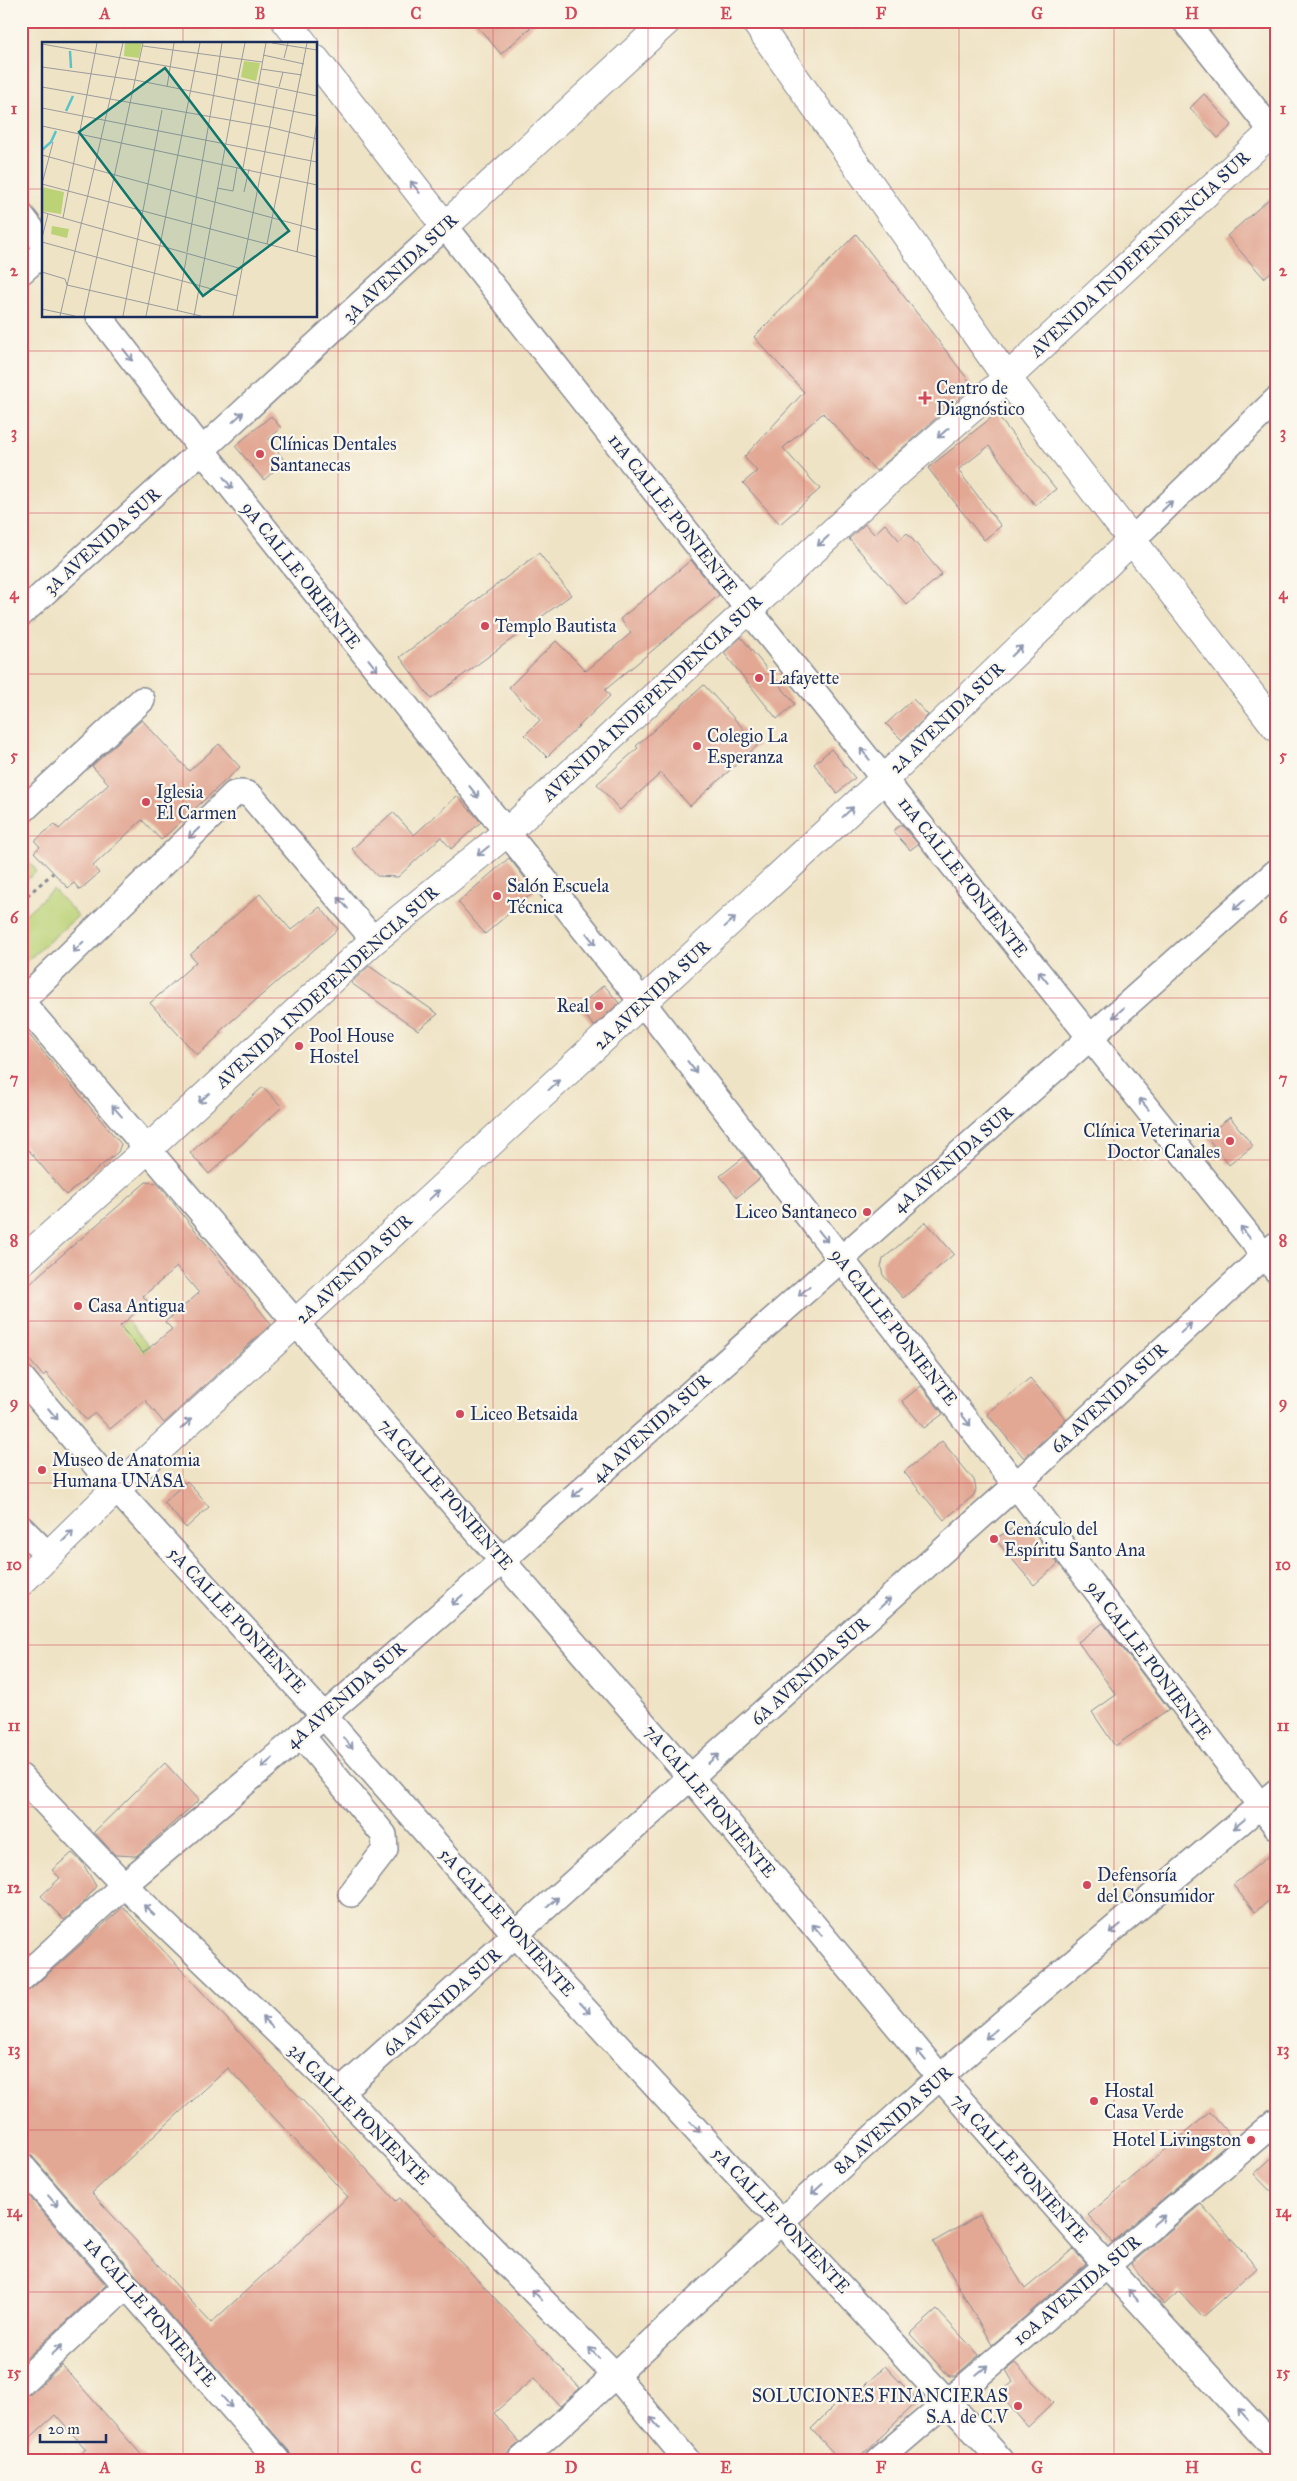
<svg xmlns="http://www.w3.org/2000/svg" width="1297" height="2481" viewBox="0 0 1297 2481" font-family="'IM FELL Great Primer',serif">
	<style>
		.green { fill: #bbd277; stroke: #6b806a }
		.building { fill: #e2a894; fill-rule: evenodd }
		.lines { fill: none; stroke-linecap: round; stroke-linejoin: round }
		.minor-casing { stroke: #858992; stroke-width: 28 }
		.major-casing { stroke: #858992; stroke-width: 30 }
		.path { stroke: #858992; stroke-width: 3; stroke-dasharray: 4 4; stroke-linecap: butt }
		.minor { stroke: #fff; stroke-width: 25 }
		.major { stroke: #fff; stroke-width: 28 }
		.oneway { stroke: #8d97ae }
		.grid { fill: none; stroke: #d1495b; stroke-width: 1; stroke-opacity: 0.55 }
		.poi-dot { fill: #d1495b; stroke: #fbf7ec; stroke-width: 2 }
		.labels { text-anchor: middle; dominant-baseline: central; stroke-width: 4.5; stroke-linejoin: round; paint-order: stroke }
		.street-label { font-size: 18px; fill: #1b2f5e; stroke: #fbf7ec }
		.poi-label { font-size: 18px; fill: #1b2f5e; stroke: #fbf7ec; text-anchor: start }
		.inset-river { fill: none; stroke: #57c4cc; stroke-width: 2.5 }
		.inset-road { fill: none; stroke: #9a9b9c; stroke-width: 1 }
		.view { fill: #0f766e; fill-opacity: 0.15; stroke: #0f766e; stroke-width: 2.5 }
		.inset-edge { fill: none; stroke: #1b2f5e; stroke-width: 2.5 }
		.neatline { fill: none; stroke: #d1495b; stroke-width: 2 }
		.grid-label { font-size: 16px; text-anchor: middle; font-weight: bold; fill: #d1495b }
	</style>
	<rect width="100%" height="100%" fill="#fbf7ec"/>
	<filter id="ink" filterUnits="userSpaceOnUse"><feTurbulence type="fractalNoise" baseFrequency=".02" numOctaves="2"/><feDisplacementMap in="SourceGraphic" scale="10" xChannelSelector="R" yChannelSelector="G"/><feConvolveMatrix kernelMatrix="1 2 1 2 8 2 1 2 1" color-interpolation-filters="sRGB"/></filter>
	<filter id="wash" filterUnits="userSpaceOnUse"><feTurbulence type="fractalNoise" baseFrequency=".0096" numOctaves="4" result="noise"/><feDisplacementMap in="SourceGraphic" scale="20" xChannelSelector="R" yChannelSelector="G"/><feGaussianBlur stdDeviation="1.12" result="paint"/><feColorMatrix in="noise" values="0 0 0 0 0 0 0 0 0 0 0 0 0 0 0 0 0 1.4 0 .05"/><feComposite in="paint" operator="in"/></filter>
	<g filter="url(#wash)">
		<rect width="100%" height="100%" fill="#efe3c5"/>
		<g class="green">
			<polygon points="21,853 37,871 21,885"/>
			<polygon points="53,889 78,916 22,965 21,918"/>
			<polygon points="127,1320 150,1348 143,1353 110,1334"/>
		</g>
		<g id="blocks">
			<g class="building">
				<polygon points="473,21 538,21 501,54"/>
				<polygon points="1204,94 1232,125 1218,138 1190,108"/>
				<polygon points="1276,193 1276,268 1264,278 1227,236"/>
				<polygon points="856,234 973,386 876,471 823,413 783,448 820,489 780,524 743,483 757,471 744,457 804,392 754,337"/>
				<polygon points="996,414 1056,489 1035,505 989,446 958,470 1001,526 984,540 928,468"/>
				<polygon points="271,416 281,428 268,440 285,461 264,480 235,446"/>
				<polygon points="865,524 874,534 885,524 899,540 907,533 942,574 907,605 849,539"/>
				<polygon points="539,553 571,595 431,699 400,657"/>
				<polygon points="691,560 719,595 605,690 610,696 547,757 525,735 540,720 509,687 556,641 586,671 631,633 620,619"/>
				<polygon points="741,637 795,704 777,719 724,653"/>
				<polygon points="704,685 758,745 690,806 661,773 620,810 597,784 638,748 636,746"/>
				<polygon points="913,699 928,715 902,740 886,724"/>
				<polygon points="142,720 189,771 219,744 240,767 161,840 142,820 93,866 99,873 80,890 74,883 68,888 34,852 40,847 35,841 54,824 59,829 109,784 92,766"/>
				<polygon points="831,749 855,778 837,793 814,764"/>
				<polygon points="457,796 481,822 451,849 441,837 398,877 377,876 352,849 393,812 414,835"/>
				<polygon points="901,824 918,844 910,850 893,831"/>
				<polygon points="509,858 535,891 485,934 458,902"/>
				<polygon points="260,894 291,930 320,907 338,929 219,1032 221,1034 197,1055 150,1003 196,962 190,955"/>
				<polygon points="369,966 438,1014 418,1030 351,983"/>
				<polygon points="604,985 619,1003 594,1026 578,1007"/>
				<polygon points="21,1025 121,1144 118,1152 66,1195 21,1141"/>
				<polygon points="263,1087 282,1107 209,1174 190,1153"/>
				<polygon points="1230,1117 1253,1146 1229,1165 1206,1136"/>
				<polygon points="744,1157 760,1178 737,1197 720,1176"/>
				<path d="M146 1182 157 1183 271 1324 164 1423 145 1400 110 1429 95 1413 86 1420 46 1373 43 1376 21 1350V1294L39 1275ZM177 1267 199 1293 165 1322 172 1329 143 1353 120 1326 148 1302 143 1296Z"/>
				<polygon points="926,1222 954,1254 903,1298 883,1275 881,1267 883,1259"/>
				<polygon points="1030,1378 1066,1419 1024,1458 987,1414"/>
				<polygon points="921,1386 943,1414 924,1428 902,1401"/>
				<polygon points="942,1441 974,1480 976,1489 974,1495 944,1520 904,1472"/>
				<polygon points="187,1481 209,1507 186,1528 164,1502"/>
				<polygon points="1016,1526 1030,1527 1058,1564 1034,1585 995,1539"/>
				<polygon points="1103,1623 1169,1709 1115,1746 1092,1712 1116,1695 1078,1642"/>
				<polygon points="165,1763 199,1800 136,1856 115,1855 94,1832"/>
				<polygon points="1276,1850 1276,1895 1255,1912 1233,1885"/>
				<polygon points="72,1853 82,1862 96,1886 83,1903 64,1920 41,1896 60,1878 52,1870"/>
				<path d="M123 1907 396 2201 400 2198 580 2388 560 2406 534 2378 494 2413 520 2442 500 2460H292L289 2451 32 2156 21 2151V1998ZM228 2068 348 2197 211 2323 92 2193Z"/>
				<polygon points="1210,2112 1233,2139 1112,2242 1088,2215"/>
				<polygon points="1276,2154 1276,2197 1254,2174"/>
				<polygon points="21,2187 106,2285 21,2363"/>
				<polygon points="1201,2204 1257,2268 1203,2317 1179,2291 1164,2305 1131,2264"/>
				<polygon points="980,2215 1025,2289 1073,2249 1086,2264 992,2345 933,2242"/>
				<polygon points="937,2310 979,2355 955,2376 949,2376 910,2334"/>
				<polygon points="1015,2363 1053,2403 1028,2427 999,2394 1013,2382 1006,2370"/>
				<polygon points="62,2365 146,2460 74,2460 86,2449 55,2415 21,2446 21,2397 31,2394"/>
				<polygon points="885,2366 918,2401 857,2460 840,2460 811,2429 842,2398 846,2403"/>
			</g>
		</g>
	</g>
	<g filter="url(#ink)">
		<use href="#blocks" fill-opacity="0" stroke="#858992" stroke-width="1"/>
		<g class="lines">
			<defs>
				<g id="minor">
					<polyline points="1185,21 1276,136"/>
					<polyline points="21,215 44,245"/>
					<polyline points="21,272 44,252"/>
					<polyline points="99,316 202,450 643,1003 1016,1485 1276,1826"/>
					<polyline points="1132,540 1276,400"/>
					<polyline points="21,614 202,450 445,226 748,609 1276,1270"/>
					<polyline points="21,812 142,700"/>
					<polyline points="21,1001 296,1323 691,1778 940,2077 1106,2265 1276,2450"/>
					<path d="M22 1001 234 794C241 792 246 792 252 797L374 940"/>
					<polyline points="21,1377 116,1489 324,1716 516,1935 1001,2460"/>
					<polyline points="21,1528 48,1555"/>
					<polyline points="301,1735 384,1835 385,1850 351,1894"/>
					<polyline points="21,1777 124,1885 340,2092 616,2376 687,2460"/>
					<polyline points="21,1979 124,1885 324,1716 503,1560 1276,872"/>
					<polyline points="340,2092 1016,1485 1276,1245"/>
					<polyline points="21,2165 278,2460"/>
					<polyline points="21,2383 126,2286"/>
					<path d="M521 2460C663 2335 798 2202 940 2077 1050 1981 1164 1887 1276 1792"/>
					<polyline points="879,2460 1276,2121"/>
				</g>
				<g id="major">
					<polyline points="286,21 304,44"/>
					<polyline points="755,21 1007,378 1276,727"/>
					<polyline points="316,60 445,226 667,21"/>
					<polyline points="21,1262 149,1148 374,940 506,833 897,473 1007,378 1276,128"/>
					<polyline points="21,1582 116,1489 885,778 1132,540"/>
				</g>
			</defs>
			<use href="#minor" class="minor-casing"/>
			<use href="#major" class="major-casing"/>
			<polyline class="path" points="21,901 53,873"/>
			<use href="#minor" class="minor"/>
			<use href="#major" class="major"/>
		</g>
		<defs><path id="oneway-shaft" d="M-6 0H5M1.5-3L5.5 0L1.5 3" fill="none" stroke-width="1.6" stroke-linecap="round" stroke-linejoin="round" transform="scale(1.25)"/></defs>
		<g class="oneway">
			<use href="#oneway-shaft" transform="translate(415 187) rotate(-128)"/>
			<use href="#oneway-shaft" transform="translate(128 355) rotate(52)"/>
			<use href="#oneway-shaft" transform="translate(238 417) rotate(-43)"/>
			<use href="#oneway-shaft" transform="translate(943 433) rotate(139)"/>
			<use href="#oneway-shaft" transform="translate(228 483) rotate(52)"/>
			<use href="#oneway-shaft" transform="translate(1167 506) rotate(-44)"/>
			<use href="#oneway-shaft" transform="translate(823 541) rotate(138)"/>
			<use href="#oneway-shaft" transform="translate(1017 651) rotate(-44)"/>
			<use href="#oneway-shaft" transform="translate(373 665) rotate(52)"/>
			<use href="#oneway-shaft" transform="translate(865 754) rotate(-129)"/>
			<use href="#oneway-shaft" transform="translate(474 792) rotate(52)"/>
			<use href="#oneway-shaft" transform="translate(848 812) rotate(-43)"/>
			<use href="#oneway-shaft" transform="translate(194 833) rotate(136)"/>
			<use href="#oneway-shaft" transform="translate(483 851) rotate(141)"/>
			<use href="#oneway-shaft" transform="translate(343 903) rotate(-131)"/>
			<use href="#oneway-shaft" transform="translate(1239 905) rotate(138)"/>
			<use href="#oneway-shaft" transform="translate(730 922) rotate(-43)"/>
			<use href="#oneway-shaft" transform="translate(591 939) rotate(51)"/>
			<use href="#oneway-shaft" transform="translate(78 947) rotate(136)"/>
			<use href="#oneway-shaft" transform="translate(1043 977) rotate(-128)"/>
			<use href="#oneway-shaft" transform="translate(1118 1013) rotate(138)"/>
			<use href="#oneway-shaft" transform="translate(692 1067) rotate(52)"/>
			<use href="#oneway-shaft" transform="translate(554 1085) rotate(-43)"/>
			<use href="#oneway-shaft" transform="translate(204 1098) rotate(137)"/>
			<use href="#oneway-shaft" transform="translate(1144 1104) rotate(-129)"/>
			<use href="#oneway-shaft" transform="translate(117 1111) rotate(-131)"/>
			<use href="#oneway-shaft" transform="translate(434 1195) rotate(-43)"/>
			<use href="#oneway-shaft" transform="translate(1245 1232) rotate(-129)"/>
			<use href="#oneway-shaft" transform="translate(823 1236) rotate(52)"/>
			<use href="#oneway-shaft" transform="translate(804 1291) rotate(138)"/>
			<use href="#oneway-shaft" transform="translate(1186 1328) rotate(-43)"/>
			<use href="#oneway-shaft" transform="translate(53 1414) rotate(50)"/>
			<use href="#oneway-shaft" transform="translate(966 1420) rotate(52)"/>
			<use href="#oneway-shaft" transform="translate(186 1424) rotate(-43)"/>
			<use href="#oneway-shaft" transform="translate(578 1492) rotate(138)"/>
			<use href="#oneway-shaft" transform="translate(68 1536) rotate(-45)"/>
			<use href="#oneway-shaft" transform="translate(457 1600) rotate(139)"/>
			<use href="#oneway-shaft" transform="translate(885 1603) rotate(-42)"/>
			<use href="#oneway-shaft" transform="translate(348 1743) rotate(49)"/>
			<use href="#oneway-shaft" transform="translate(713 1759) rotate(-42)"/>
			<use href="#oneway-shaft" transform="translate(267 1763) rotate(140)"/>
			<use href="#oneway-shaft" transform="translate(1239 1824) rotate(140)"/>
			<use href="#oneway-shaft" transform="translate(553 1902) rotate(-42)"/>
			<use href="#oneway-shaft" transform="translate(149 1910) rotate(-136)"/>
			<use href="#oneway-shaft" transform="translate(1115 1929) rotate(140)"/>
			<use href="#oneway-shaft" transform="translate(817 1930) rotate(-130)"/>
			<use href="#oneway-shaft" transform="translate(585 2008) rotate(47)"/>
			<use href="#oneway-shaft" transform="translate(267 2022) rotate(-136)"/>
			<use href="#oneway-shaft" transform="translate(991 2034) rotate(140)"/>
			<use href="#oneway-shaft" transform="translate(921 2055) rotate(-130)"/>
			<use href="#oneway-shaft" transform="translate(695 2127) rotate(47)"/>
			<use href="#oneway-shaft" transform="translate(817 2189) rotate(138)"/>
			<use href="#oneway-shaft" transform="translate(53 2201) rotate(49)"/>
			<use href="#oneway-shaft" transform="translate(1159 2220) rotate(-40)"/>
			<use href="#oneway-shaft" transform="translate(537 2295) rotate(-134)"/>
			<use href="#oneway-shaft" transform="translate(1133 2295) rotate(-132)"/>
			<use href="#oneway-shaft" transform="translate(57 2350) rotate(-43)"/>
			<use href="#oneway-shaft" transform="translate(594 2353) rotate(-134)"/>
			<use href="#oneway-shaft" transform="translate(982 2370) rotate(-40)"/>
			<use href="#oneway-shaft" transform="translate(227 2402) rotate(49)"/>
			<use href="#oneway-shaft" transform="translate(1243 2414) rotate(-132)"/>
			<use href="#oneway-shaft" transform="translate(655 2423) rotate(-130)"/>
		</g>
	</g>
	<path class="grid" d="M183 21V44M338 21V2460M493 21V2460M648 21V2460M804 21V2460M959 21V2460M1114 21V2460M21 189H44M316 189H1276M183 316V2460M21 351H1276M21 513H1276M21 674H1276M21 836H1276M21 998H1276M21 1160H1276M21 1321H1276M21 1483H1276M21 1645H1276M21 1807H1276M21 1968H1276M21 2130H1276M21 2292H1276"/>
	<g class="poi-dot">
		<path d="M922.5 390.5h5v5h5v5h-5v5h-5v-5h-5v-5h5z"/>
		<circle cx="260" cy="454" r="5"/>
		<circle cx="485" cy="626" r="5"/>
		<circle cx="759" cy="678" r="5"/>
		<circle cx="697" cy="746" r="5"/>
		<circle cx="146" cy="802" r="5"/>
		<circle cx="497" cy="896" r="5"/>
		<circle cx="599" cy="1006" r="5"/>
		<circle cx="299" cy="1046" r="5"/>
		<circle cx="1230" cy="1141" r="5"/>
		<circle cx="867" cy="1212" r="5"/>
		<circle cx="78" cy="1306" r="5"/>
		<circle cx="460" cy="1414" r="5"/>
		<circle cx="42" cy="1470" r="5"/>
		<circle cx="994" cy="1539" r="5"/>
		<circle cx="1087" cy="1885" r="5"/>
		<circle cx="1094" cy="2101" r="5"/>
		<circle cx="1251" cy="2140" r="5"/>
		<circle cx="1018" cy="2406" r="5"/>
	</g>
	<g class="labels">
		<g class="street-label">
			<text transform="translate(1140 254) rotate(-43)">AVENIDA INDEPENDENCIA SUR</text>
			<text transform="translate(400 268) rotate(-43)">3A AVENIDA SUR</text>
			<text transform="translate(673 514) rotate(52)">11A CALLE PONIENTE</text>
			<text transform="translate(102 541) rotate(-42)">3A AVENIDA SUR</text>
			<text transform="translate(301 575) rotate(52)">9A CALLE ORIENTE</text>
			<text transform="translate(652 698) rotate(-43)">AVENIDA INDEPENDENCIA SUR</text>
			<text transform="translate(947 718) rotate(-44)">2A AVENIDA SUR</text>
			<text transform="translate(963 877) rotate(52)">11A CALLE PONIENTE</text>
			<text transform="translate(327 987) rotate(-42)">AVENIDA INDEPENDENCIA SUR</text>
			<text transform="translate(652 995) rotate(-43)">2A AVENIDA SUR</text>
			<text transform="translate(953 1159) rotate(-41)">4A AVENIDA SUR</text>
			<text transform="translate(354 1269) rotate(-43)">2A AVENIDA SUR</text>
			<text transform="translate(894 1327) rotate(52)">9A CALLE PONIENTE</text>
			<text transform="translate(1109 1398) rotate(-43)">6A AVENIDA SUR</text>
			<text transform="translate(651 1428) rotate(-42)">4A AVENIDA SUR</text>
			<text transform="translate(446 1494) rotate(49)">7A CALLE PONIENTE</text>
			<text transform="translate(237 1620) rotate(47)">5A CALLE PONIENTE</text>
			<text transform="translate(1149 1660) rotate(53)">9A CALLE PONIENTE</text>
			<text transform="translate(810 1671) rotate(-42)">6A AVENIDA SUR</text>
			<text transform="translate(346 1695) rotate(-41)">4A AVENIDA SUR</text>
			<text transform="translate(710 1801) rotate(50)">7A CALLE PONIENTE</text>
			<text transform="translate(507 1922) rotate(48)">5A CALLE PONIENTE</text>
			<text transform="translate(442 2002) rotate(-42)">6A AVENIDA SUR</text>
			<text transform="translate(359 2114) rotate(45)">3A CALLE PONIENTE</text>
			<text transform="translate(893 2120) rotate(-42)">8A AVENIDA SUR</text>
			<text transform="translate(1020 2168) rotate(48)">7A CALLE PONIENTE</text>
			<text transform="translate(781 2220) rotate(47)">5A CALLE PONIENTE</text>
			<text transform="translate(1077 2290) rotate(-40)">10A AVENIDA SUR</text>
			<text transform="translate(150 2312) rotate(49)">1A CALLE PONIENTE</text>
		</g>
		<g class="poi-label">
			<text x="936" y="388">Centro de<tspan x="936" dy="21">Diagnóstico</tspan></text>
			<text x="270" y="444">Clínicas Dentales<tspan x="270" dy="21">Santanecas</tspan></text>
			<text x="495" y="626">Templo Bautista</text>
			<text x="769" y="678">Lafayette</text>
			<text x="707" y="736">Colegio La<tspan x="707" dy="21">Esperanza</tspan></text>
			<text x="156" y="792">Iglesia<tspan x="156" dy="21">El Carmen</tspan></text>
			<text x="507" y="886">Salón Escuela<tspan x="507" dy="21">Técnica</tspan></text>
			<text x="589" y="1006" text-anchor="end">Real</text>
			<text x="309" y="1036">Pool House<tspan x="309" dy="21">Hostel</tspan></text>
			<text x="1220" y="1131" text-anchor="end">Clínica Veterinaria<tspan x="1220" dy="21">Doctor Canales</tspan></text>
			<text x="857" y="1212" text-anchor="end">Liceo Santaneco</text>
			<text x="88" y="1306">Casa Antigua</text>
			<text x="470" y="1414">Liceo Betsaida</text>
			<text x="52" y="1460">Museo de Anatomia<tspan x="52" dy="21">Humana UNASA</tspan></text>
			<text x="1004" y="1529">Cenáculo del<tspan x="1004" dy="21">Espíritu Santo Ana</tspan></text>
			<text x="1097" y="1875">Defensoría<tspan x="1097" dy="21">del Consumidor</tspan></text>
			<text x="1104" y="2091">Hostal<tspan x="1104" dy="21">Casa Verde</tspan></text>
			<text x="1241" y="2140" text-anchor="end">Hotel Livingston</text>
			<text x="1008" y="2396" text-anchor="end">SOLUCIONES FINANCIERAS<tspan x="1008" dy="21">S.A. de C.V</tspan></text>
		</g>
	</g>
	<g transform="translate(42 42)">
		<rect width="275" height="275" fill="#efe3c5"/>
		<path d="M83 1H100L97 16 82 14ZM202 19 218 21 214 39 199 35ZM0 145 22 150 19 172 0 169ZM10 184 27 187 25 196 9 192Z" fill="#bbd277"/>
		<path class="inset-river" d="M28 9 29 26M24 69 31 54M0 108 9 100 14 89"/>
		<path class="inset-road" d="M230 1 275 8M0 2 175 33 180 1M101 4 220 20M221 13 262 22M242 16 246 1M0 25 93 38 275 74M219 27 260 33M196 36 203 1M0 45 227 85 275 97M125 45 132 1M237 45 241 30M0 66 275 120M0 84 275 143M0 113 275 188M201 126 224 1M0 142 206 197 235 47M0 142 11 100M175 146 191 149 195 125M202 150 207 127M0 170 200 227 206 197 275 215M21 176 55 1M0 196 6 172M0 200 195 254M225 202 265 1M145 210 175 33 275 54M255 210 275 79M0 230 23 237 25 243M25 243 159 274M0 267 33 274M135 269 145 212M18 274 81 1M42 274 101 1M81 274 120 68M104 274 158 1M152 274 196 36M191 274 200 227"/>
		<path class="view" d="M123 26 247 189 161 254 37 90Z"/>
		<rect width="275" height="275" class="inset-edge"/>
	</g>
	<rect width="1297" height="2481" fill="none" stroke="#fbf7ec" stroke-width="55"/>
	<path d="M40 2434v8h66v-8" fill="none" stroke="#1b2f5e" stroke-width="2.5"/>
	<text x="48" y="2434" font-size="15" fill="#1b2f5e" stroke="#fbf7ec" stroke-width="4" paint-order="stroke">20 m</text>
	<rect x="28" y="28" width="1242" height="2426" class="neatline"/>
	<g class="grid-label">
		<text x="105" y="19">A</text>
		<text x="260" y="19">B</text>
		<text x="416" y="19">C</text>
		<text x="571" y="19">D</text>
		<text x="726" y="19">E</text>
		<text x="881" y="19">F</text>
		<text x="1037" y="19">G</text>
		<text x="1192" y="19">H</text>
		<text x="14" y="114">1</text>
		<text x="1283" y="114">1</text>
		<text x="14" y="276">2</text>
		<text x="1283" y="276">2</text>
		<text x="14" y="438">3</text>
		<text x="1283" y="438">3</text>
		<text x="14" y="599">4</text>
		<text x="1283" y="599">4</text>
		<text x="14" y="761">5</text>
		<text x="1283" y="761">5</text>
		<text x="14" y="923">6</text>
		<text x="1283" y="923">6</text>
		<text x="14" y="1084">7</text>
		<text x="1283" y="1084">7</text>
		<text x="14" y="1246">8</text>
		<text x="1283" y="1246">8</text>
		<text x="14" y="1408">9</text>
		<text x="1283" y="1408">9</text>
		<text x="14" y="1570">10</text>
		<text x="1283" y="1570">10</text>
		<text x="14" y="1731">11</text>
		<text x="1283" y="1731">11</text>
		<text x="14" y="1893">12</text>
		<text x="1283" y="1893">12</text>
		<text x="14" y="2055">13</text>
		<text x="1283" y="2055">13</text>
		<text x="14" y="2217">14</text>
		<text x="1283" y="2217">14</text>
		<text x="14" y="2378">15</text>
		<text x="1283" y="2378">15</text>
		<text x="105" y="2473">A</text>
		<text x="260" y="2473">B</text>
		<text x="416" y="2473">C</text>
		<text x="571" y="2473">D</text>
		<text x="726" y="2473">E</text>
		<text x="881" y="2473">F</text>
		<text x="1037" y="2473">G</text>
		<text x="1192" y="2473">H</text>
	</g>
</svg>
